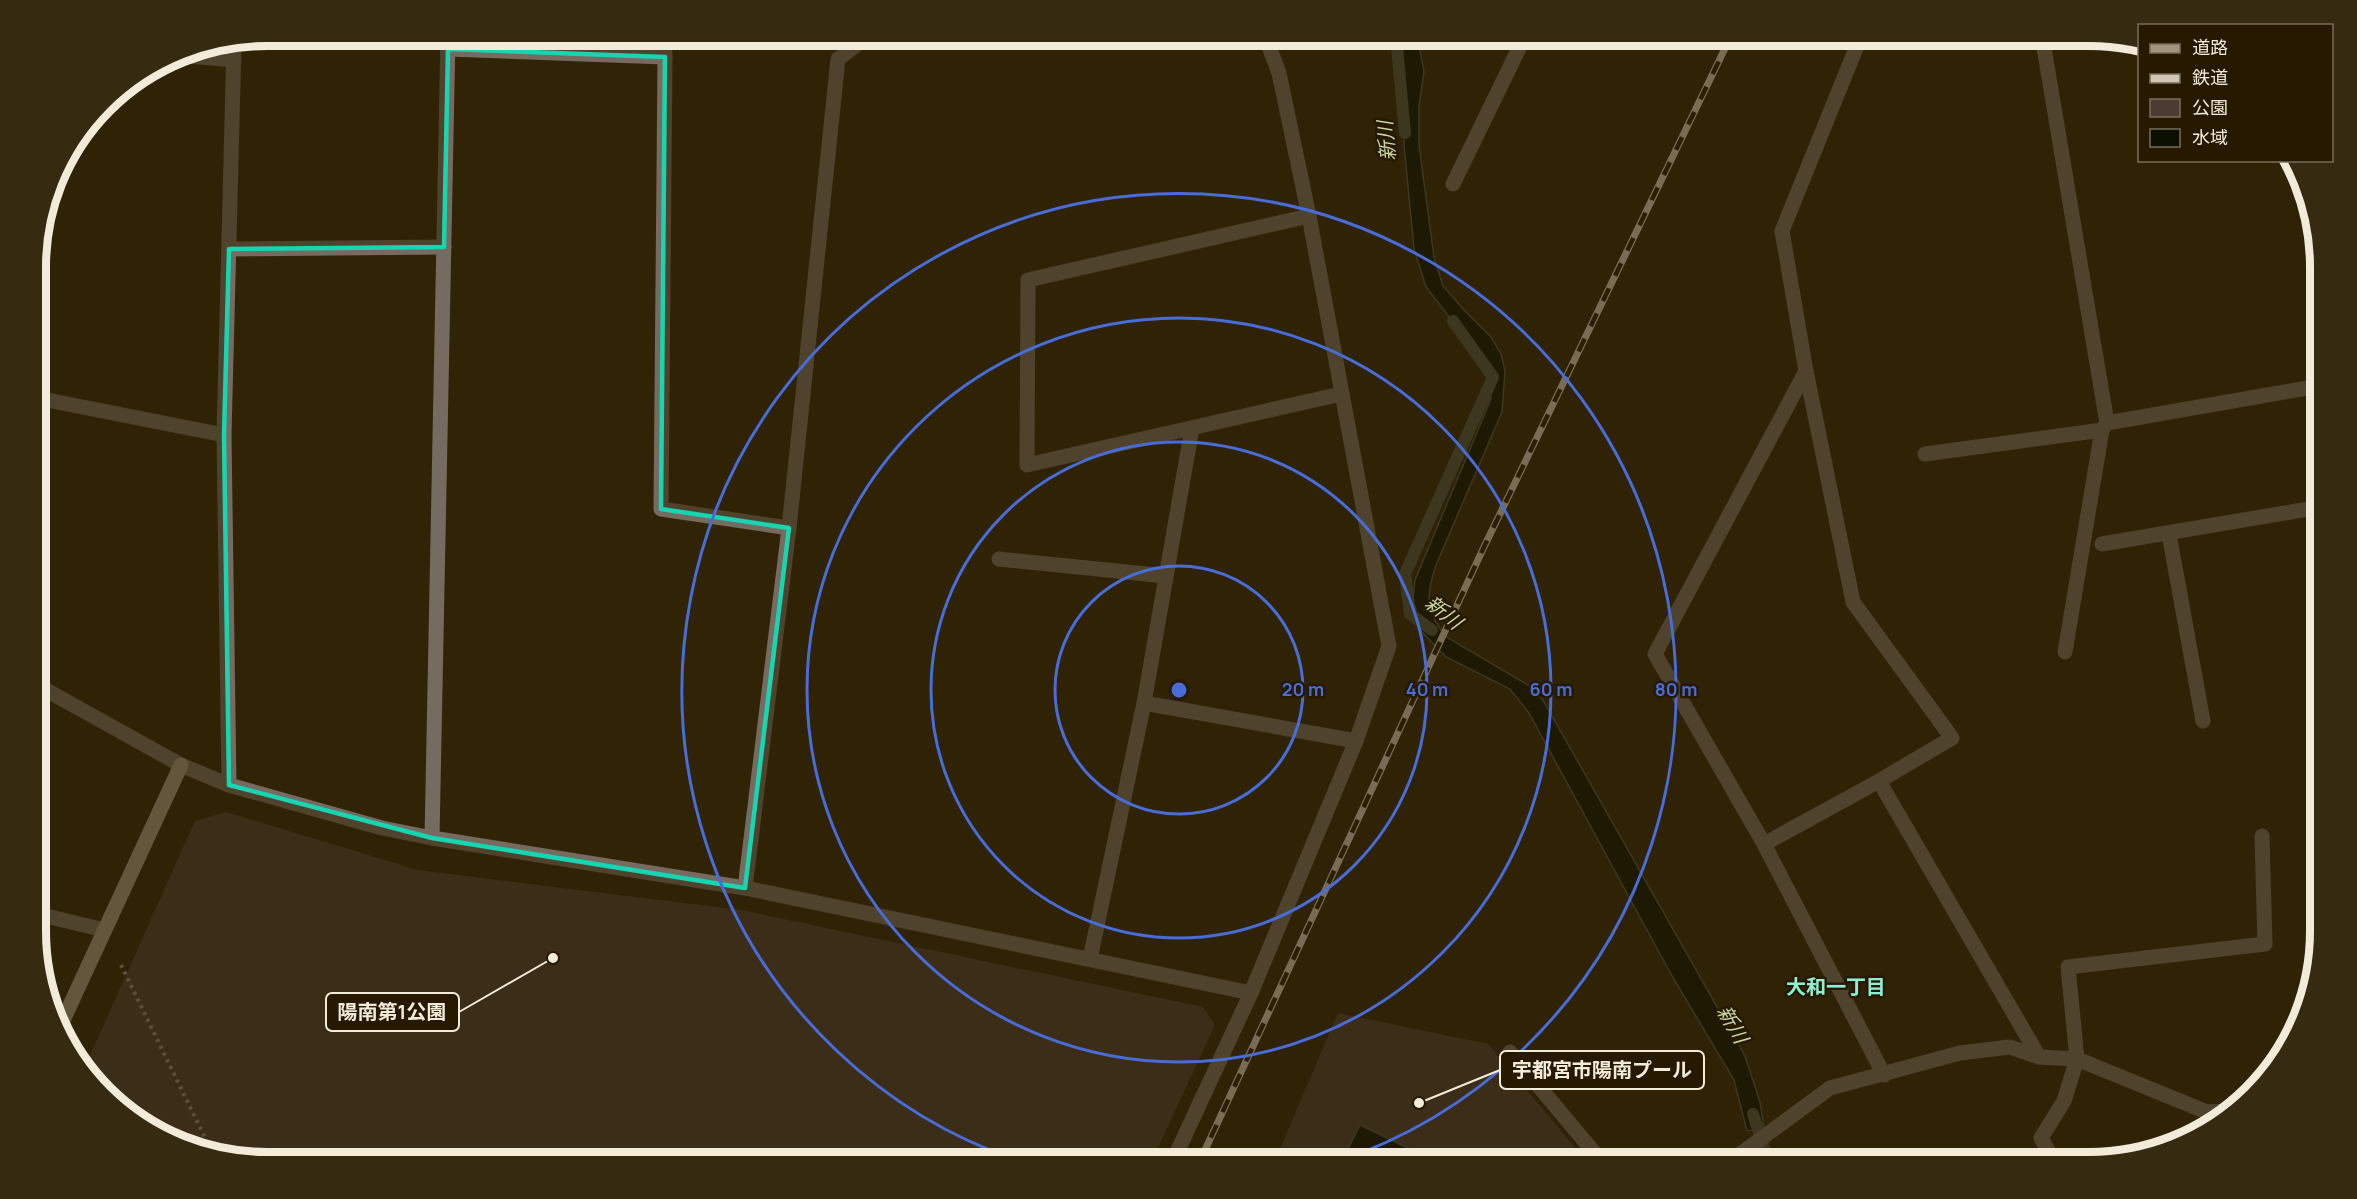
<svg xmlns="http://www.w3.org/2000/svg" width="2357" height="1199" viewBox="0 0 2357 1199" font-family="Manrope,'Noto Sans JP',sans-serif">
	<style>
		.green { fill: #4c3b32 }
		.water { fill: #0a0f00; stroke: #505141; stroke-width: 1.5 }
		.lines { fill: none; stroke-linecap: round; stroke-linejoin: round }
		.stream { stroke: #505141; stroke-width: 12 }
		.path { stroke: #928871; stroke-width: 4; stroke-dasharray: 3 4.5; stroke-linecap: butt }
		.street { stroke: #766b60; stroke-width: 15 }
		.secondary { stroke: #a49281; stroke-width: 15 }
		.rail-casing { stroke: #d0c7b4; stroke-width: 7 }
		.rail { stroke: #261900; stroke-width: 4.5; stroke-dasharray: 14; stroke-linecap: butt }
		.marked { fill: none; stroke: #18d5b2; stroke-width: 4.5; stroke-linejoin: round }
		.ring { fill: none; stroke: #486dd8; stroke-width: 3 }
		.labels { text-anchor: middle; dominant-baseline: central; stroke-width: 5; stroke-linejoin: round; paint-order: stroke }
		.water-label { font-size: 20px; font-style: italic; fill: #c8d7a1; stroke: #261900 }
		.neighbourhood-label { font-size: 20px; font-weight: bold; fill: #8eefd5; stroke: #261900 }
		.rim { fill: none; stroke: #f3ebda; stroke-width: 8 }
		.centre { fill: #486dd8; stroke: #261900; stroke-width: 3 }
		.ring-label { font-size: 18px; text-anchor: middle; font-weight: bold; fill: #486dd8; stroke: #261900; stroke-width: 5; stroke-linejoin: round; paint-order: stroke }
		.leader { fill: none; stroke: #f3ebda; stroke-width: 2 }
		.callout-dot { fill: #f3ebda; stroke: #261900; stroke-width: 2 }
		.callout { fill: #261900; stroke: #f3ebda; stroke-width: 2 }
		.callout-label { font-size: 20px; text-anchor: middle; font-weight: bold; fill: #f3ebda }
	</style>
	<rect width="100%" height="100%" fill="#302306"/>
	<g class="green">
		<polygon points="226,812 418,870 741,910 1203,1007 1215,1025 1151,1163 268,1163 166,1139 83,1071 195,821"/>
		<polygon points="1338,1013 1488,1044 1588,1163 1274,1163"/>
	</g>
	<g class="water">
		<path d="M1400 36H1417L1424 71 1419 106V145L1434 257 1443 286 1464 310 1491 337 1501 354 1505 371 1502 412 1436 565C1426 595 1424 613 1448 638L1533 688 1544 702 1745 1056 1760 1102 1764 1128 1747 1131 1734 1080 1672 976 1529 713 1510 689 1446 657 1422 632 1413 599 1415 580 1491 399 1485 363 1426 287 1414 249 1404 145V81Z"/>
		<polygon points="1360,1125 1439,1163 1341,1163"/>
	</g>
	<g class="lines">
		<g class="stream">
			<polyline points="1396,36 1405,133"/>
			<polyline points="1432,630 1410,614 1405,574 1493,377 1453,321"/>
			<polyline points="1753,1114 1769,1163"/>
		</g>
		<polyline class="path" points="121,965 211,1150"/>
		<g class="street">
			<polyline points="864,36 864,39 838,59 789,528 745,888 1251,993"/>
			<polyline points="2042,36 2107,423"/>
			<polyline points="1162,40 1175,36"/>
			<polyline points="448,49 665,57 664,36"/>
			<polyline points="177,55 234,60"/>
			<polyline points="665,57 661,509 789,528"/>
			<polyline points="1453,184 1525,36"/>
			<polyline points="1309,216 1028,280 1027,465 1341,394"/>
			<polyline points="229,249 444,247"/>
			<polyline points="1806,371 1655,654 1764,844 1884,1075"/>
			<polyline points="37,398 224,435"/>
			<polyline points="1925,454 2102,430 2107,423 2319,386"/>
			<polyline points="2169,534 2203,721"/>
			<polyline points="2102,544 2320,507"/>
			<polyline points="999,559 1166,576"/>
			<polyline points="2065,652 2102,430"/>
			<polyline points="37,685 181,765 229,785 382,828 432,838 745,888"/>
			<polyline points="1144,703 1356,741"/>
			<polyline points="1879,781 2039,1057"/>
			<polyline points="229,785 224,435 234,43"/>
			<polyline points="432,838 448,36"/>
			<polyline points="1764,844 1879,781 1952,738 1853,602 1806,371 1782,231 1861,36"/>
			<polyline points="38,914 104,930"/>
			<polyline points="1090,959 1144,703 1192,428"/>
			<polyline points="1510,1052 1603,1163"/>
			<polyline points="1172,1163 1251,993 1356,741 1389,646 1309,216 1279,73 1265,36"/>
			<polyline points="1728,1163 1830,1088 1960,1053 2010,1047 2039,1057 2077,1059 2207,1112 2232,1111"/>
			<polyline points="2055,1163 2041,1138 2064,1101 2077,1059 2068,967 2265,944 2262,836"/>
		</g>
		<polyline class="secondary" points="59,1029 181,765"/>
		<defs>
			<polyline id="rail" points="1199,1163 1483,549 1731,36"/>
		</defs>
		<use href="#rail" class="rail-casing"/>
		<use href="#rail" class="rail"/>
	</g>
	<path d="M0 0H2357V1199H0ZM448 49 665 57 661 509 789 528 745 888 432 838 229 785 224 435 229 249 444 247Z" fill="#302306" fill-opacity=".55" fill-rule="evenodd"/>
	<path class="marked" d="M448 49 665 57 661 509 789 528 745 888 432 838 229 785 224 435 229 249 444 247Z"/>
	<g class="ring">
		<circle cx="1179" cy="690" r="124"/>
		<circle cx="1179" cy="690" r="248"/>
		<circle cx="1179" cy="690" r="372"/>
		<path d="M1025 1163A497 497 0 1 1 1333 1163"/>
	</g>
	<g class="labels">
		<g class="water-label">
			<text transform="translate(1386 141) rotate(-95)">新川</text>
			<text transform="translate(1444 612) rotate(39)">新川</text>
			<text transform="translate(1733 1024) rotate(60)">新川</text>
		</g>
		<g class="neighbourhood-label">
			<text x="1836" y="986">大和一丁目</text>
		</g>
	</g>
	<path d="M0 0H2357V1199H0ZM267 46H2089A221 221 0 0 1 2310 267V931A221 221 0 0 1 2089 1152H267A221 221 0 0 1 46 931V267A221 221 0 0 1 267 46Z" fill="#362a11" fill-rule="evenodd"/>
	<path class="rim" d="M267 46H2089A221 221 0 0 1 2310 267V931A221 221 0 0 1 2089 1152H267A221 221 0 0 1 46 931V267A221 221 0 0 1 267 46Z"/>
	<circle cx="1179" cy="690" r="9" class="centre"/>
	<g class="ring-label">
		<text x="1303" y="696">20 m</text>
		<text x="1427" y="696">40 m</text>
		<text x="1551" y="696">60 m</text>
		<text x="1676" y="696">80 m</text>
	</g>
	<path class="leader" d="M553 958L459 1012M1419 1103L1500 1070"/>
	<g class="callout-dot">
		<circle cx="553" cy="958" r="6"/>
		<circle cx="1419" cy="1103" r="6"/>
	</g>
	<g class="callout">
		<rect x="326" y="993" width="133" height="38" rx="6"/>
		<rect x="1500" y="1051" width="204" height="38" rx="6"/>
	</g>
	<g class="callout-label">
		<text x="392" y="1019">陽南第1公園</text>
		<text x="1602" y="1077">宇都宮市陽南プール</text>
	</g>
	<rect x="2138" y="24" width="195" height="138" fill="#261900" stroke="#786d57" stroke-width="1.5"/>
	<rect x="2150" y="44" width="30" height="9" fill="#a49281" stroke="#786d57" stroke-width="1.5"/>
	<text x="2192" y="54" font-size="18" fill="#f3ebda">道路</text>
	<rect x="2150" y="74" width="30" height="9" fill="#d0c7b4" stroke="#786d57" stroke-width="1.5"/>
	<text x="2192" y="84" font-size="18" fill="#f3ebda">鉄道</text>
	<rect x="2150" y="99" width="30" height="18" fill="#4c3b32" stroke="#786d57" stroke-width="1.5"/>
	<text x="2192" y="114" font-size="18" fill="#f3ebda">公園</text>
	<rect x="2150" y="129" width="30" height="18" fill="#0a0f00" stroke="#786d57" stroke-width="1.5"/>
	<text x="2192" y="144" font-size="18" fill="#f3ebda">水域</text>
</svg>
